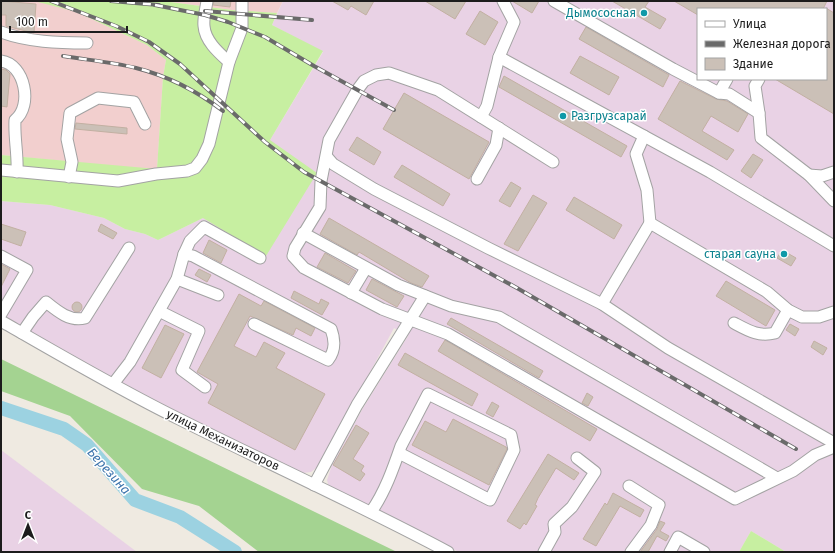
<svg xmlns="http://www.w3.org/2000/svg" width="835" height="553" viewBox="0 0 835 553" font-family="'Fira Sans',sans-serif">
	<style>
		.commercial { fill: #f2cfce }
		.industrial { fill: #e9d2e5; fill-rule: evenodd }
		.grass { fill: #c7efa1 }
		.forest { fill: #a4d391 }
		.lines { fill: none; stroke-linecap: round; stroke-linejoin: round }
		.river { stroke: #9cd2e1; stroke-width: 14 }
		.building { fill: #cbc0b7; stroke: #c2b0a2 }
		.minor-casing { stroke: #a3a3a3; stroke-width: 13 }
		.minor { stroke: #fff; stroke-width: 11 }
		.rail-casing { stroke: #6a6a6a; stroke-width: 4 }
		.rail { stroke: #fff; stroke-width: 2.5; stroke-dasharray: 8; stroke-linecap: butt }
		.culture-dot { fill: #0f9aa8; stroke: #fff; stroke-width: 1.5 }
		.labels { text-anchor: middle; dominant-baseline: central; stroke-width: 3; stroke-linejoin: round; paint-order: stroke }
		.culture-label { font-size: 12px; fill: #0d838f; stroke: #fff; text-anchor: end }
		.street-label { font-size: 12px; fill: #1c1c1c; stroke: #fff }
		.water-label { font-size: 13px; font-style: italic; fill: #3e75ad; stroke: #fff }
	</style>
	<rect width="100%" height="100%" fill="#efeae1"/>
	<g class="commercial">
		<polygon points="1,1 37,1 77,12 147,45 166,60 163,77 157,170 1,155"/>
		<polygon points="162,1 283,1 277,13 232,10"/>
	</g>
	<g class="industrial">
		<path d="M283 1H834V552H786L751 531 739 552H459L330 488 328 484 327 480 332 465 363 408 408 336 394 328 319 466 311 472 303 473 141 395 1 317V201L50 205 104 218 125 229 145 234 158 240 203 218 270 140 323 52 272 25ZM698 9H826V79H698Z"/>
		<polygon points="1,450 137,552 1,552"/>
	</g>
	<g class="grass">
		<polygon points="34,1 162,1 232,10 277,13 272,25 323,51 270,140 317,173 266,256 203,218 158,240 145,234 125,229 104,218 50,205 1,201 1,155 157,169 163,77 166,60 147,45 77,12"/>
		<polygon points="751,531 786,552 739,552"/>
	</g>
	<polygon class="forest" points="1,359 397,552 259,552 199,506 142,489 70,416 1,391"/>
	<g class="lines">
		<polyline class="river" points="1,408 64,429 87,445 135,500 180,517 235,552"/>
	</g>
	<g class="building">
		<polygon points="1,1 36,4 34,33 6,26 6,15 1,15"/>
		<polygon points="214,1 231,1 230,7 213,5"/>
		<polygon points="332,1 374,1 366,15 351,6 348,10"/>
		<polygon points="425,1 466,1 455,19"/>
		<polygon points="512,1 539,1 532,13"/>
		<polygon points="612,1 649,1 645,7 666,19 660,29"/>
		<polygon points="674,1 827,1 823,9 698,9 698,15"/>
		<polygon points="826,8 834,13 834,114 775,79 826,79"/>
		<polygon points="480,11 498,22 485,45 466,34"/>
		<polygon points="586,27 669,75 663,87 579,39"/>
		<polygon points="580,56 619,77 609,95 570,73"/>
		<polygon points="1,69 6,70 10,74 7,107 1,106"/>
		<polygon points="504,76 627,146 621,157 499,87"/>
		<polygon points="680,81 716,99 727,101 748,114 738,132 711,116 702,131 734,150 727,160 658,119"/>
		<polygon points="404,93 489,142 469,179 383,129"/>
		<polygon points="76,123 127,128 127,134 75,129"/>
		<polygon points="357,137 381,152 374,165 349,150"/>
		<polygon points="753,154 763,160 751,178 741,171"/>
		<polygon points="402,165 450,194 443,206 394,177"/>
		<polygon points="511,182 521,188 510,207 499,201"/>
		<polygon points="533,195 547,203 518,251 504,244"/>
		<polygon points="574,197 622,225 614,239 566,210"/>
		<polygon points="329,218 429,276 422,287 411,283 359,252 357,255 320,234"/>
		<polygon points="1,224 26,232 21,246 1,239"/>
		<polygon points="101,224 117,233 113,239 98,231"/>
		<polygon points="209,240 227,250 221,263 203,253"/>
		<polygon points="782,250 796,258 791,266 777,258"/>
		<polygon points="325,253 356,271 348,283 317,267"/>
		<polygon points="1,264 10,269 1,287"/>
		<polygon points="199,269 211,275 207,282 195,275"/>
		<polygon points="372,279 404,296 397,307 366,290"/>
		<polygon points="726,281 775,310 766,326 716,296"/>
		<polygon points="294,291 319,304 321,299 329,303 322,315 291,298"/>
		<polygon points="239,294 261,306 264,301 315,328 311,336 296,328 293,335 250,316 234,346 256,357 264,342 285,353 276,368 325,394 295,450 208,403 218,384 197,372"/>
		<circle cx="77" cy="307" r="5"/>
		<polygon points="451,318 543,371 539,378 447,324"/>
		<polygon points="790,324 799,329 795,336 786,330"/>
		<polygon points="165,325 184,334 161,378 142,368"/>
		<polygon points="445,340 597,429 590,441 438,351"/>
		<polygon points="814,341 827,348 823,355 811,347"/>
		<polygon points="405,353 478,394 472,406 398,365"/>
		<polygon points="587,393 593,397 588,406 582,403"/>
		<polygon points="492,402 499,406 493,417 486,413"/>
		<polygon points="453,419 506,447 507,449 489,485 412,445 425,421 446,432"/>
		<polygon points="356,425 369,433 353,459 364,466 361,471 365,474 360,481 333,465"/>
		<polygon points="548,454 579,473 574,480 556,468 538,498 535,505 537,506 526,525 524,523 520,529 507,521"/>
		<polygon points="613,493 644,510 640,517 620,506 596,546 583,539 605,503 607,505"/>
		<polygon points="660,521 665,523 660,531 669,536 666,541 657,536 648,552 640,552 657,529"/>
	</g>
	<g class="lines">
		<defs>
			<g id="minor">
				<path d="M207 1C206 9 203 18 204 26 205 41 219 53 229 62"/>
				<polyline points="554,1 673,69 719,93 729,94 759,113"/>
				<path d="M1 32C28 42 58 43 87 43"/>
				<polyline points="499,57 710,172 834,246"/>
				<path d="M1 61C25 64 33 106 15 120 14 138 18 154 17 172"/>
				<polyline points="759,79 755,86 759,113 761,138 809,175 834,201"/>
				<polyline points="719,93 727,79"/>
				<polyline points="481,117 487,106 499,57 514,22 503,1"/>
				<polyline points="644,136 636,154 647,190 650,223"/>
				<polyline points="327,157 333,164 374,189 488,248 602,304 668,348 834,443"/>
				<polyline points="553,162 438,90 389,73 376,75 364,81 358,89 329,140 321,181 320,207 295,248 293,256 304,268 382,309 448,334 735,499 793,471 815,455 834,447"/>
				<polyline points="1,170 118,181 156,174 187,171 195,168 202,159 209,144 229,62 242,28 242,1"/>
				<polyline points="809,175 822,176 834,172"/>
				<polyline points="69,177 72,162 67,139 70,113 98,98 134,102 145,124"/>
				<polyline points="477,179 496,145 499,128"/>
				<polyline points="303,233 398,285 451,306 499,317 777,478"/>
				<path d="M184 254 193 256 331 329C335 340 336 350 328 360L254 324"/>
				<polyline points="1,256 27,270 1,314"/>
				<polyline points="177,279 218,295"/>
				<polyline points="351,293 366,268"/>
				<polyline points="602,304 650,223 767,292 788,310 802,317 819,317 834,312"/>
				<polyline points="159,311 199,331 182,370 205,387"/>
				<path d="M1 321C60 355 118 389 179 419 269 464 360 505 448 552"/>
				<path d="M734 323C749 331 759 337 775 333L788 310"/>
				<path d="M22 333 33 317 46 302C57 311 70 322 85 318L129 248"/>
				<polyline points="113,384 130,362 177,279 184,254 190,241 204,227 260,258"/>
				<polyline points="314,485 357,405 425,296"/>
				<polyline points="629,486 659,505 651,525 631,552"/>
				<path d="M371 512C385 492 393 469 401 446L428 394 511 435 514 450 490 500 399 453"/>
				<polyline points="544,552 555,532 554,524 572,507 595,472 577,458"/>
				<polyline points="670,552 678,537 704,552"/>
			</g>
		</defs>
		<use href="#minor" class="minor-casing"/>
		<use href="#minor" class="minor"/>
		<defs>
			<g id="rail">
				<polyline points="51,1 116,26 149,42 180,64 265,142 304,172 517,288 796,449"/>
				<polyline points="111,1 159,5"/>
				<polyline points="155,5 205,15 228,22 265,37 314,66 394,110"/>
				<polyline points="205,11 312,20"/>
				<path d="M63 56C87 60 112 62 136 68 168 76 197 91 223 111"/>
			</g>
		</defs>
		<use href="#rail" class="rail-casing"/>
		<use href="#rail" class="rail"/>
	</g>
	<g class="culture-dot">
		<circle cx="644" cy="13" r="4"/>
		<circle cx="563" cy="116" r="4"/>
		<circle cx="784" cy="254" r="4"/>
	</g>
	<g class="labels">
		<g class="culture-label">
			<text x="636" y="13">Дымососная</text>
			<text x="571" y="116" text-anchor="start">Разгрузсарай</text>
			<text x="776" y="254">старая сауна</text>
		</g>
		<g class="street-label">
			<text transform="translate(223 440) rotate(26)">улица Механизаторов</text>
		</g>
		<g class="water-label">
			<text transform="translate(109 471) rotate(48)">Березина</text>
		</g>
	</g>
	<rect width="835" height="553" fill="none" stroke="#1c1c1c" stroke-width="4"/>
	<rect x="697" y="8" width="130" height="72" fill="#ffffff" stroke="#a4a4a4"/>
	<rect x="705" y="21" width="20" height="6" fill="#ffffff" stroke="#a4a4a4"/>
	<text x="733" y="28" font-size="12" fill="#1c1c1c">Улица</text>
	<rect x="705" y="41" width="20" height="6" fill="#6a6a6a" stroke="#a4a4a4"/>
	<text x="733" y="48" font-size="12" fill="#1c1c1c">Железная дорога</text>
	<rect x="705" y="58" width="20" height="12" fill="#cbc0b7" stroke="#a4a4a4"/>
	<text x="733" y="68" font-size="12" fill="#1c1c1c">Здание</text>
	<g transform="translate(28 525)" stroke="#ffffff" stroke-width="3" paint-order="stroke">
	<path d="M0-3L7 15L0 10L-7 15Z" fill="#1c1c1c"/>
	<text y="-6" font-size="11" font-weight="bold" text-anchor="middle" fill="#1c1c1c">С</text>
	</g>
	<path d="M10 26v6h117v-6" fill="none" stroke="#1c1c1c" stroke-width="2"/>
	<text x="16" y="26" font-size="12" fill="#1c1c1c" stroke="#ffffff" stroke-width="3" paint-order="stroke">100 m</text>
</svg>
